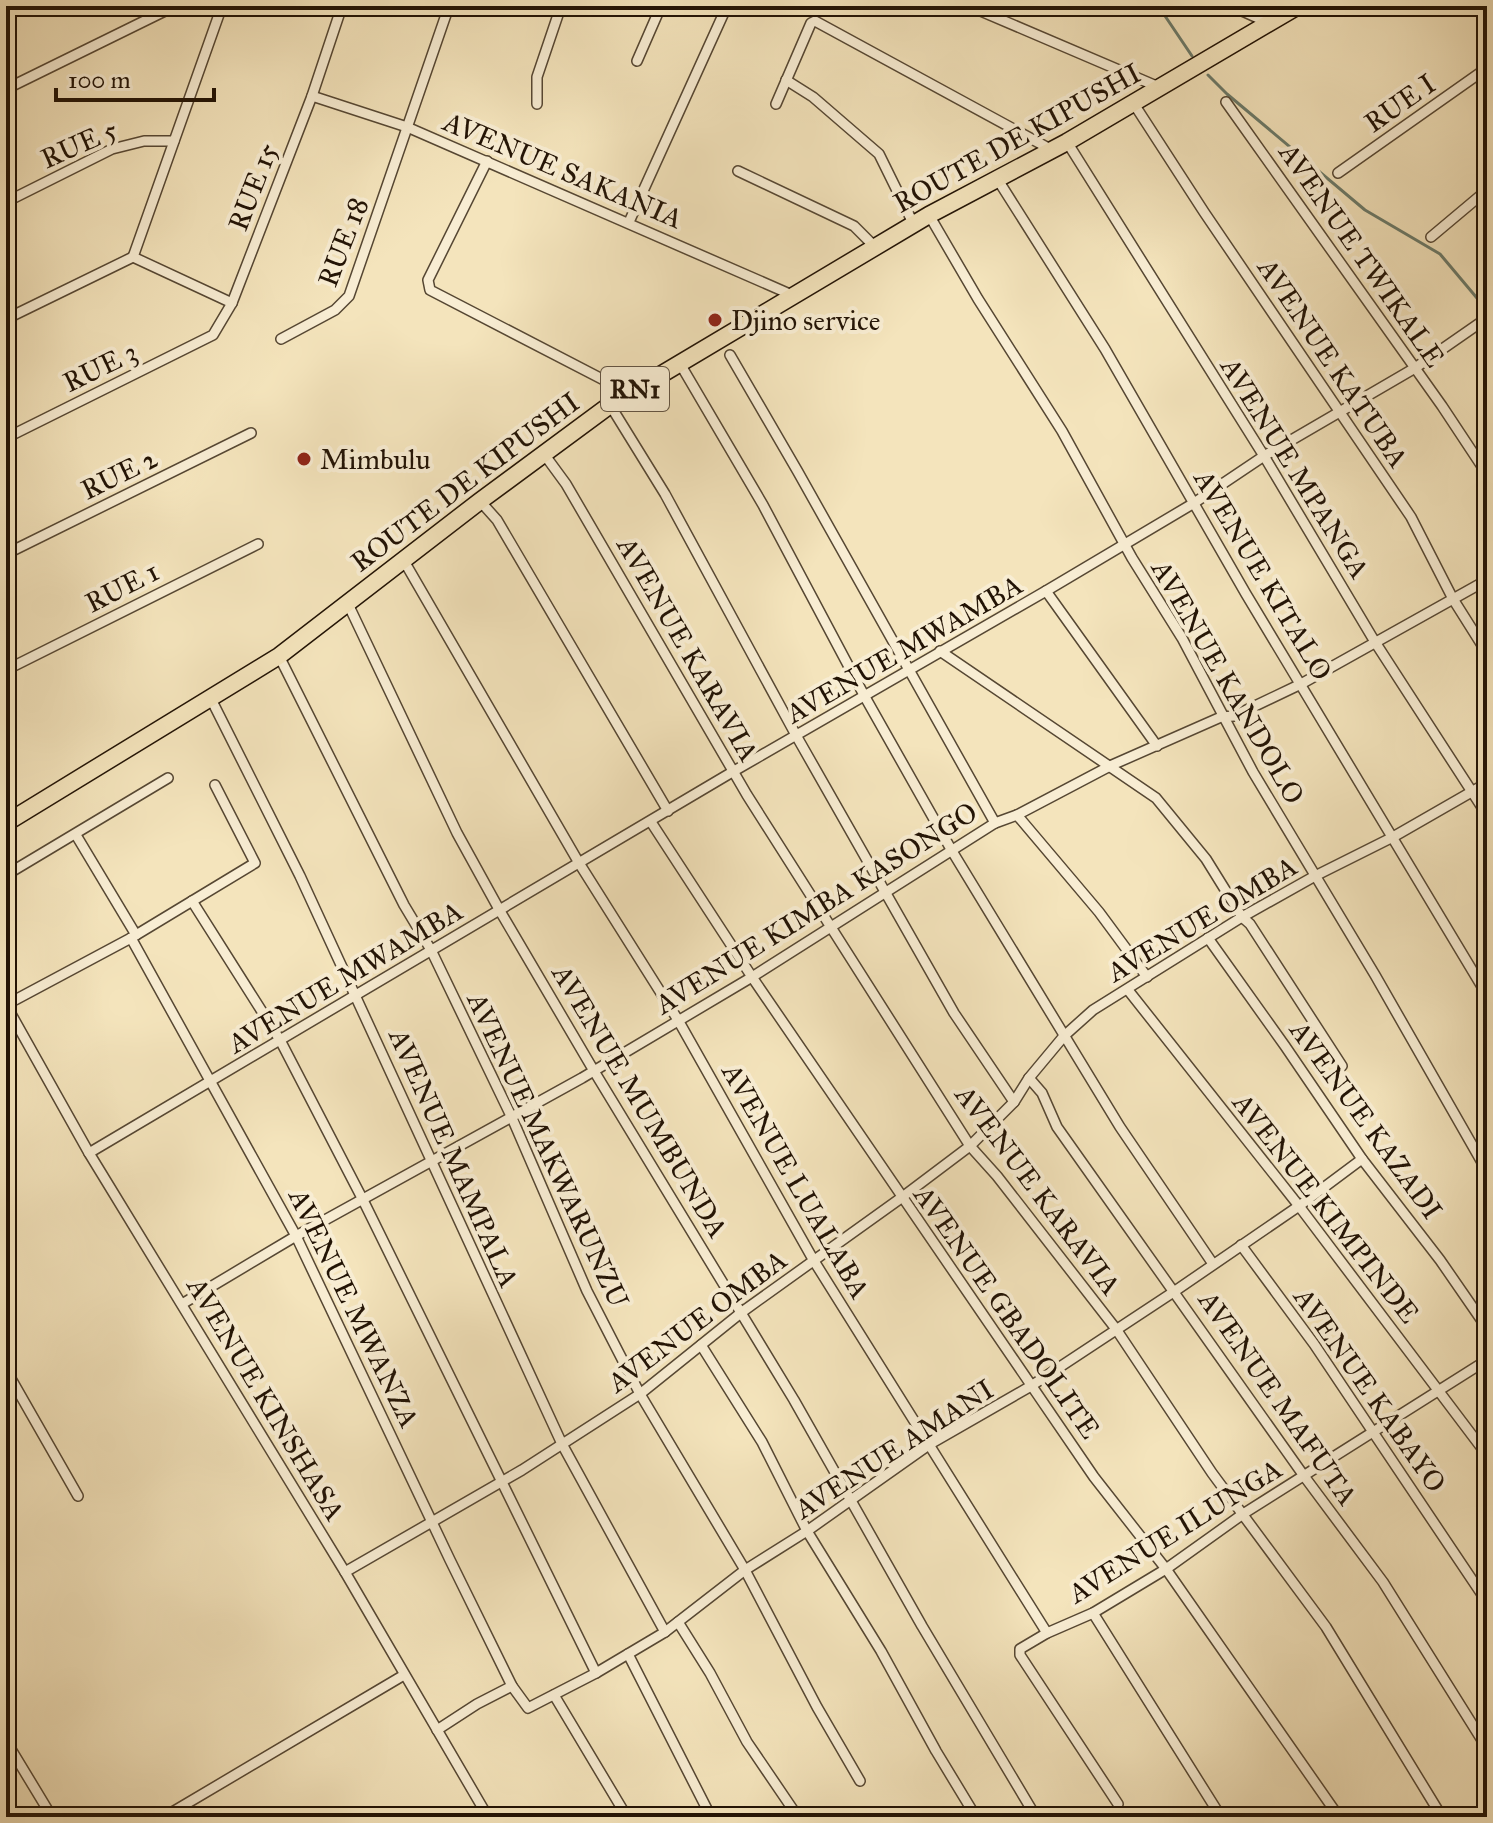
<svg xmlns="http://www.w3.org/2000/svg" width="1493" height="1823" viewBox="0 0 1493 1823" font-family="'IM FELL Great Primer',serif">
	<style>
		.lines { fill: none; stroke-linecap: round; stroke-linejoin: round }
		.stream { stroke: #6b7a69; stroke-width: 3 }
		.street-casing { stroke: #564733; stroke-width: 12 }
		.highway-casing { stroke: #221305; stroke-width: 19 }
		.street { stroke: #f8edd3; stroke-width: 9 }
		.highway { stroke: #f4e4bc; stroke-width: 16 }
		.poi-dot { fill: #8f2418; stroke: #f8edd3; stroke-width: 3 }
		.labels { text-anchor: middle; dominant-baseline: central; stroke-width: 8; stroke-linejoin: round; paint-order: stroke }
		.shield { fill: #f8edd3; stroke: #625443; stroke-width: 2 }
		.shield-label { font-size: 26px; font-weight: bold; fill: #221305 }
		.street-label { font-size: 28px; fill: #221305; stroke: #f8edd3 }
		.poi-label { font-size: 28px; fill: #221305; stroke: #f8edd3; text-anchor: start }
	</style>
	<rect width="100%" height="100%" fill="#f4e4bc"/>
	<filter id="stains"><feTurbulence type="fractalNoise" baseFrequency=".0025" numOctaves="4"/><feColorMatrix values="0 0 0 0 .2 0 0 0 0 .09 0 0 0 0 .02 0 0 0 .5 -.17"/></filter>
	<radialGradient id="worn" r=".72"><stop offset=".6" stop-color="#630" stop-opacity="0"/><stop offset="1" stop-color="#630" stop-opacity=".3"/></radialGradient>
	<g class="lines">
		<g class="stream">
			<polyline points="1162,6 1161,10 1192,56"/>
			<polyline points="1208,75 1227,94 1365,210 1440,254 1487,310"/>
		</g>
		<defs>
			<g id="street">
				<polyline points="969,6 1161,88"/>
				<polyline points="1231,6 1269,23"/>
				<polyline points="637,61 661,6"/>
				<polyline points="786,80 813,97 879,154 914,225"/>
				<polyline points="6,89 175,6"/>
				<polyline points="312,96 407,127 792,295"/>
				<polyline points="1226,102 1442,406 1487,474"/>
				<polyline points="537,104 537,77 561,6"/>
				<polyline points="776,104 811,23 815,21 1052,150"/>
				<polyline points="1134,104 1204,212 1411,517 1453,599 1487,653"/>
				<polyline points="1067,142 1264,456 1375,642 1487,815"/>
				<polyline points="487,161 428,280 430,290 629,393"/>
				<polyline points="738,171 854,226 875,247"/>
				<polyline points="1338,173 1487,68"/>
				<polyline points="998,180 1105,349 1246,594 1487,995"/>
				<polyline points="6,202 112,149 144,141 174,141"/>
				<polyline points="929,215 978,299 1062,431 1132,558 1182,638 1253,772 1375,975 1487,1171"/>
				<polyline points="629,222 727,6"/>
				<polyline points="1431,237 1487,190"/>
				<polyline points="133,257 222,6"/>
				<polyline points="133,257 232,303"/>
				<polyline points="6,319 133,257"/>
				<polyline points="281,339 335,310 349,296 449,6"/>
				<polyline points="730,355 798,472 995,823"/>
				<polyline points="679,362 763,505 865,697 952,851 1120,1127 1213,1264"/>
				<polyline points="610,405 665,494 797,737 954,1013 1014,1102"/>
				<polyline points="6,438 213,335 232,303 312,96 342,6"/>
				<polyline points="544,454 566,484 747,795 970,1146 997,1176 1116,1329 1212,1473 1326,1627 1442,1817"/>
				<polyline points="480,501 497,520 668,811"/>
				<polyline points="6,554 251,433"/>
				<polyline points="404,561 579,863 678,1020 814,1261 1047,1633"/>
				<polyline points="1046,591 1157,746"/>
				<polyline points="348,604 457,833 500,911 594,1071 794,1400 922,1626 1036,1817"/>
				<polyline points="940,651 1156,798 1206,859 1242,917 1250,924 1342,1066"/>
				<polyline points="279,656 404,905 431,950 512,1118 587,1291 640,1394 745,1570 817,1707 860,1781"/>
				<polyline points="6,670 258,544"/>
				<polyline points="211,699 300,876 562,1444 665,1632"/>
				<polyline points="1017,815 1099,912 1147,977"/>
				<polyline points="651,822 752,977 1094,1477 1166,1569 1339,1817"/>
				<polyline points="76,835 136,935"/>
				<polyline points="6,875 168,778"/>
				<polyline points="192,901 280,1040 363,1200 596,1673"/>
				<polyline points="131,938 296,1236 450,1560 512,1686 528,1708 596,1673 665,1632 745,1570 807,1531 930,1444 1031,1386 1175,1291 1299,1206 1362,1159"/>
				<polyline points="1208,938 1285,1046 1362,1159 1440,1260 1487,1328"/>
				<polyline points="1128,990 1299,1206 1487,1455"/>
				<polyline points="6,1002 15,1000 131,938 255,863 215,785"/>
				<polyline points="6,1005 89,1153 345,1572 488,1817"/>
				<polyline points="1029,1078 1042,1093 1057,1127 1304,1476 1383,1582 1487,1748"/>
				<polyline points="89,1153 734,771 1046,591 1194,503 1264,456 1415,368 1487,318"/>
				<polyline points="1241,1245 1314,1344 1487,1602"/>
				<polyline points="182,1304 296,1236 582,1078 752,977 995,823 1017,815 1112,765 1221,717 1234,716 1301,684 1487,580"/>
				<polyline points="701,1345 762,1442 807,1531 881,1651 936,1751 976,1817"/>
				<polyline points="6,1370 78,1496"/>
				<polyline points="345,1572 522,1470 640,1394 742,1312 901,1198 970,1146 1014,1102 1029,1078 1064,1036 1093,1010 1242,917 1315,876 1393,837 1487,783"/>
				<polyline points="1093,1613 1221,1817"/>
				<polyline points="678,1622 710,1673 747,1742 798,1817"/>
				<polyline points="628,1654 711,1817"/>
				<polyline points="554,1695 627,1817"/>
				<polyline points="437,1730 477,1704 512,1686"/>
				<polyline points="6,1741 52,1817"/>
				<polyline points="1118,1804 1020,1655 1020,1649 1047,1633 1093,1613 1166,1569 1243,1514 1487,1360"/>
				<polyline points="164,1817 404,1675"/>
				<polyline points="1485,1817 1487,1816"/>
			</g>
			<polyline id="highway" points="6,823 279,656 480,501 610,405 929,215 1067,142 1298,6"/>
		</defs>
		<use href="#street" class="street-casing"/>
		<use href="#highway" class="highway-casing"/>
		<use href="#street" class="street"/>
		<use href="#highway" class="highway"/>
	</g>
	<g class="poi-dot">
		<circle cx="715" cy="320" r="8"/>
		<circle cx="304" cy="459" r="8"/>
	</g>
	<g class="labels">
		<rect class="shield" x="601" y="367" width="68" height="44" rx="6"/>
		<g class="shield-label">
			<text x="635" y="389">RN1</text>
		</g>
		<g class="street-label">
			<text transform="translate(1400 103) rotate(-35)">RUE I</text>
			<text transform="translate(1017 138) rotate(-29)">ROUTE DE KIPUSHI</text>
			<text transform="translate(79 144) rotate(-24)">RUE 5</text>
			<text transform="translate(563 170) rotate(23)">AVENUE SAKANIA</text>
			<text transform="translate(253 187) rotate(-69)">RUE 15</text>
			<text transform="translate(343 242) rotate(-69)">RUE 18</text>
			<text transform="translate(1362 255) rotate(55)">AVENUE TWIKALE</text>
			<text transform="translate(1333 363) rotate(56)">AVENUE KATUBA</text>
			<text transform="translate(100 367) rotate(-26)">RUE 3</text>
			<text transform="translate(1295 468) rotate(58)">AVENUE MPANGA</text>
			<text transform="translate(119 474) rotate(-26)">RUE 2</text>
			<text transform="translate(465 482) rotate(-37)">ROUTE DE KIPUSHI</text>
			<text transform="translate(1263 575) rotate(59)">AVENUE KITALO</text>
			<text transform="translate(122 587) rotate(-27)">RUE 1</text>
			<text transform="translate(688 649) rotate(60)">AVENUE KARAVIA</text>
			<text transform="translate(904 649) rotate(-30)">AVENUE MWAMBA</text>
			<text transform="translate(1228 682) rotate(60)">AVENUE KANDOLO</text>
			<text transform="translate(816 908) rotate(-32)">AVENUE KIMBA KASONGO</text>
			<text transform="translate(1202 919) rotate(-31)">AVENUE OMBA</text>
			<text transform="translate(345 977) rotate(-31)">AVENUE MWAMBA</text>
			<text transform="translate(640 1101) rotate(59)">AVENUE MUMBUNDA</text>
			<text transform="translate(1366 1120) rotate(54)">AVENUE KAZADI</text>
			<text transform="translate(548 1150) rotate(65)">AVENUE MAKWARUNZU</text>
			<text transform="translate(454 1158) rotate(66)">AVENUE MAMPALA</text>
			<text transform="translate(796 1181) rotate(60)">AVENUE LUALABA</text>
			<text transform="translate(1038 1190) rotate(53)">AVENUE KARAVIA</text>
			<text transform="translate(1326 1208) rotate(52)">AVENUE KIMPINDE</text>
			<text transform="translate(354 1308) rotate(64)">AVENUE MWANZA</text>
			<text transform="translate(1007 1312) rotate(55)">AVENUE GBADOLITE</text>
			<text transform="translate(697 1321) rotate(-37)">AVENUE OMBA</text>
			<text transform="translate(1370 1390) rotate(55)">AVENUE KABAYO</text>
			<text transform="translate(1278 1398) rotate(55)">AVENUE MAFUTA</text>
			<text transform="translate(266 1399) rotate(59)">AVENUE KINSHASA</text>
			<text transform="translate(894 1449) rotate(-33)">AVENUE AMANI</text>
			<text transform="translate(1175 1531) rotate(-32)">AVENUE ILUNGA</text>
		</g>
		<g class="poi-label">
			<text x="731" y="320">Djino service</text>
			<text x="320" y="459">Mimbulu</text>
		</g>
	</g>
	<rect width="1493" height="1823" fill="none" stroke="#f4e4bc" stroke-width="32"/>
	<rect x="8" y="8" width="1477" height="1807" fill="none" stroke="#221305" stroke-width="4"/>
	<rect x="16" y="16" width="1461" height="1791" fill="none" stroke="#221305" stroke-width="2"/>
	<path d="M56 88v12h158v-12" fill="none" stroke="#221305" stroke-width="4"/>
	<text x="68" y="88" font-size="24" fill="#221305" stroke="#f8edd3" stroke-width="6" paint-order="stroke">100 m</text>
	<rect width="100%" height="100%" filter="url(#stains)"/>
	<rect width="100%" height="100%" fill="url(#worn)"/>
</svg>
